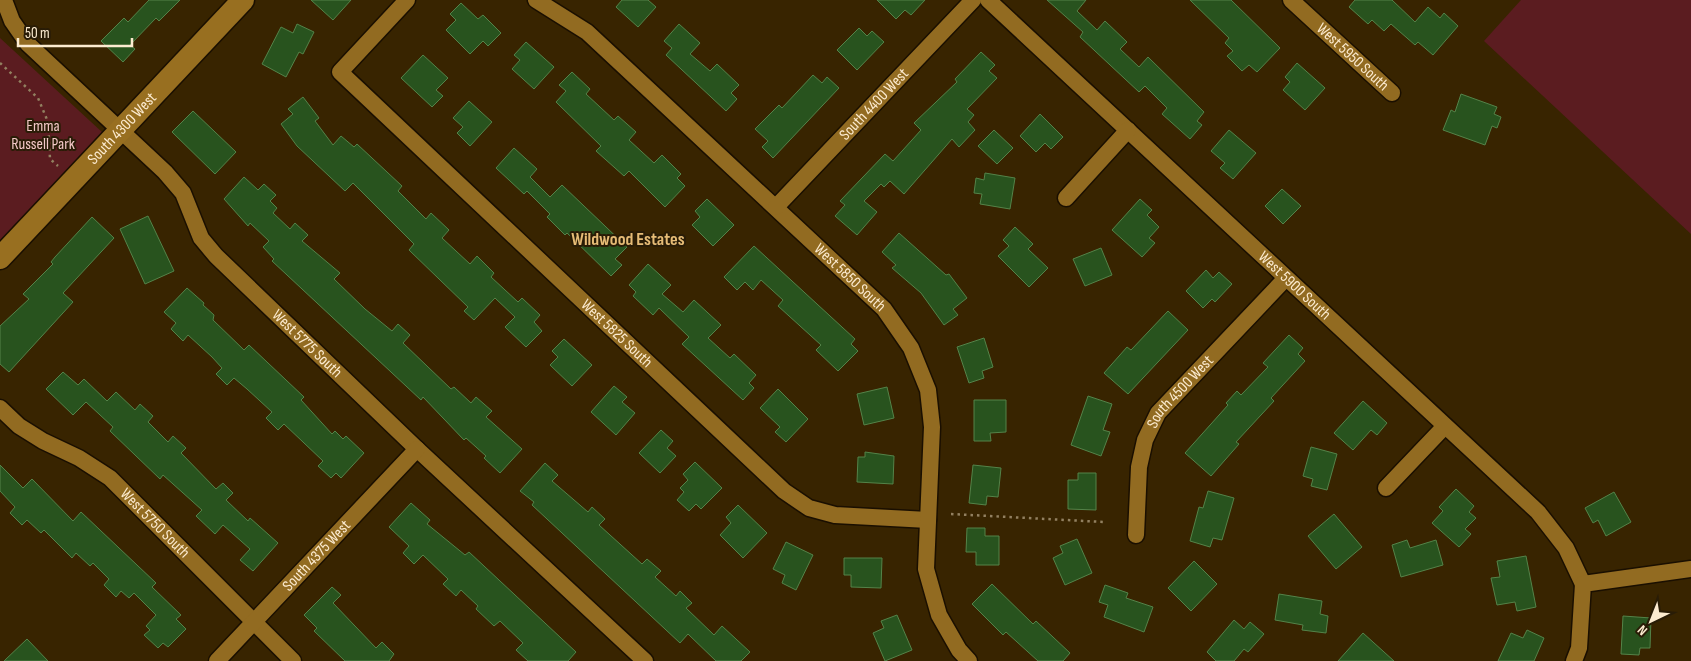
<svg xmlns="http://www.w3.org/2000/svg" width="1691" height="661" viewBox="0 0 1691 661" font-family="'Sofia Sans Condensed',sans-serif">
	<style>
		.green { fill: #5b1c20 }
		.building { fill: #28531e; stroke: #548349 }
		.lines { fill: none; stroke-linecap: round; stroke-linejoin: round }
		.minor-casing { stroke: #1a0f00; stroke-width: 19 }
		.secondary-casing { stroke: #1a0f00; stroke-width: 25 }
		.path { stroke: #928060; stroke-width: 2.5; stroke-dasharray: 2.5 4; stroke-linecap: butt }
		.minor { stroke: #926b21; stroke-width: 16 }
		.secondary { stroke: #986f20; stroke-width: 22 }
		.labels { text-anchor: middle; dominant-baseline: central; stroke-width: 4; stroke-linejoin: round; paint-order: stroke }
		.street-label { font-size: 16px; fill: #fcebd0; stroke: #291c06 }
		.park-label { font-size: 16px; fill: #f3c8c7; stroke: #291c06 }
		.neighbourhood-label { font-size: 18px; font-weight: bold; fill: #e6bc76; stroke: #291c06 }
	</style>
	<rect width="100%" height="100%" fill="#382400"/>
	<g class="green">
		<polygon points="1521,0 1691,0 1691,234 1484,41"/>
		<polygon points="0,38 103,133 0,241"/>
	</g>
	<g class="building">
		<polygon points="149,0 180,0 159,21 156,18 130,45 135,49 123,62 101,41 124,18 128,22"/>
		<polygon points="311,0 351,0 333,20"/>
		<polygon points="622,0 648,0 656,7 638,27 616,7"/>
		<polygon points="877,0 925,0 911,15 905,10 896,19"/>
		<polygon points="1047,0 1086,0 1077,11 1097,30 1105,21 1127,42 1120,49 1139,67 1148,57 1204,112 1197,121 1202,125 1190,139 1162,114 1167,108 1145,86 1139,92 1080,37 1083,32"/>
		<polygon points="1190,0 1231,0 1280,48 1257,72 1249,65 1242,71 1227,56 1233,51 1225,43 1229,38"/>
		<polygon points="1355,0 1392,0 1415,22 1428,7 1440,18 1444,13 1458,26 1433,55 1418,42 1415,45 1391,24 1384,31 1372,20 1368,24 1349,7"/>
		<polygon points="461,3 478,19 483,15 501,33 488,46 483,41 470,54 446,30 456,20 450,14"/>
		<polygon points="297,24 314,32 303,54 299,52 286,77 262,64 281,27 293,33"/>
		<polygon points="679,24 700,43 690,54 710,71 717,64 739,85 731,93 737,99 726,111 666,55 672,48 664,41"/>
		<polygon points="859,28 867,36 872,31 884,42 857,70 837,50"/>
		<polygon points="526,42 554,67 534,89 512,69 520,60 514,55"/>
		<polygon points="981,52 995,65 989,71 997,78 967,109 974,115 968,122 975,130 959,147 952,139 904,194 890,181 884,187 881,184 864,201 877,212 857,235 835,216 845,205 840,201 885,154 893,161 921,130 914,123 957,82 955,79"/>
		<polygon points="423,55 448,78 436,90 443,96 432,107 401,78"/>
		<polygon points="1297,63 1325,88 1305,110 1283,90 1290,82 1285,77"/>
		<polygon points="572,72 590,89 586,94 614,120 618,116 636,132 629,140 654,163 662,155 681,174 677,178 685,186 665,207 629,171 624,176 596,151 601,146 556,102 566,91 559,85"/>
		<polygon points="813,75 822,83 827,77 839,88 773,158 762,147 768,141 755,129 779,105 782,108"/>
		<polygon points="1461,94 1497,107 1494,114 1501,117 1497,128 1492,126 1485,145 1443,130 1451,110 1455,112"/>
		<polygon points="303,97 319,118 315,121 333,145 341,136 354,147 357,144 402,186 398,191 426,219 431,213 449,230 442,238 470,264 477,256 494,273 491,277 518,302 522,298 540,315 534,322 542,331 526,347 505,327 515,317 495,298 474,320 464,311 468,307 409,250 414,244 353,183 345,191 297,146 281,124 293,114 288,109"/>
		<polygon points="469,101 492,122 470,146 457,133 463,127 453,118"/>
		<polygon points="193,111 236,152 215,174 172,132"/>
		<polygon points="1040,114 1063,137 1051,149 1045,143 1036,152 1020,136"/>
		<polygon points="994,130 1013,148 997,164 978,146"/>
		<polygon points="1229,130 1256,153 1233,179 1220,168 1225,163 1211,151"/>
		<polygon points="514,148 537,169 530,177 550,197 562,185 627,247 615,259 622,265 611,276 567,233 565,235 547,217 550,214 527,191 524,194 496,168"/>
		<polygon points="985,173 1015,178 1010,209 980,204 982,194 974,193 976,178 984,180"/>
		<polygon points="244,177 258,190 264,184 276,195 270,201 277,208 273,213 290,229 295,223 308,235 302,241 340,273 334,279 365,309 392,331 398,324 410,335 403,343 451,389 454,387 471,403 476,397 492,411 486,417 522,449 500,473 484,458 486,456 466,438 464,440 423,397 421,400 272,261 274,259 263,247 269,241 250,223 248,226 224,199"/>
		<polygon points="1282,189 1301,206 1283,224 1265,206"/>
		<polygon points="707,199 734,225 713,246 692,225 700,217 695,211"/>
		<polygon points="1140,199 1152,210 1147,215 1159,227 1149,238 1155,243 1142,257 1112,230"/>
		<polygon points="148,216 174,271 145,284 120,229"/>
		<polygon points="92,217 114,238 63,293 73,302 9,372 0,364 0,326 29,299 23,294 53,264 51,262 55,257"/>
		<polygon points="1015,227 1033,244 1028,249 1048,268 1029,287 998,256 1009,246 1003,240"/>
		<polygon points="899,233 946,275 949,274 967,298 953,309 958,315 944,325 921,293 892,268 896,265 882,252"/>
		<polygon points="754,246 855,339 851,344 858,351 838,371 816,350 821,345 778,306 783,300 761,280 753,290 745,282 737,290 724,277"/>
		<polygon points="1101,248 1112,275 1085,286 1073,259"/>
		<polygon points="648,264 671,285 662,294 683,312 694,300 721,325 708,338 730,358 734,354 756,375 749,383 754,388 743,400 682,344 689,337 659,308 653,315 633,296 636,292 629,285"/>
		<polygon points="1206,270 1213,278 1219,272 1232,284 1215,302 1212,299 1203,308 1186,291"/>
		<polygon points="187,288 204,303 203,305 214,315 213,320 244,350 249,345 304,397 301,400 332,434 335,431 343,439 346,436 364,453 341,478 336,473 331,478 318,466 323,461 284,424 278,430 266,418 272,412 247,389 234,378 227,385 216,374 222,368 212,357 188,335 183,341 171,329 176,323 164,312"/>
		<polygon points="1168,311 1188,330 1128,394 1104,373 1127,347 1131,350"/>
		<polygon points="1289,335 1303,348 1298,354 1305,361 1271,398 1274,401 1236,442 1239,444 1211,476 1185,453 1228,405 1226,403 1237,391 1241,395 1268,367 1263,363"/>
		<polygon points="984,338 993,367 982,371 984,378 969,383 957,347"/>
		<polygon points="564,339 592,365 572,386 550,365 558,357 552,351"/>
		<polygon points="63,372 78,385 84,379 107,401 116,392 135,410 140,404 153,416 148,422 168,442 173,436 186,448 181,453 216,489 223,483 233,493 226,500 248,521 250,518 278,543 253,571 240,560 250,549 223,525 215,534 196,516 202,510 163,475 160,479 110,431 113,427 86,402 73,415 46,389"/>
		<polygon points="614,386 627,397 622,402 635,413 616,435 591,412"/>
		<polygon points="887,387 894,418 864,425 857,394"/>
		<polygon points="778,389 808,419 786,442 775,432 780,427 760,408"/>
		<polygon points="1088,396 1112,404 1103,430 1110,432 1101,456 1071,445"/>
		<polygon points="974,400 1006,400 1006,432 990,433 991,441 974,441"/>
		<polygon points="1363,401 1387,423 1377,435 1371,430 1353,450 1334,433"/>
		<polygon points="661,430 673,441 667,448 676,456 660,473 639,453"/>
		<polygon points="1311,447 1337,454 1327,490 1311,486 1313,479 1303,476"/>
		<polygon points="865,452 894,456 893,484 857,482 858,457 865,457"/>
		<polygon points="695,462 722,488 701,509 696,504 689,511 677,500 684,492 680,488 688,480 683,474"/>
		<polygon points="545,463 558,475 552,481 588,512 592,507 605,519 599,525 642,564 647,559 661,571 655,577 676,596 680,591 692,603 686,608 714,635 722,626 750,652 741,661 716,661 688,634 680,643 532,505 534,502 520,491"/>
		<polygon points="0,465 23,488 32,479 73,521 81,512 156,583 152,587 181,615 176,619 186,629 168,647 163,643 158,648 144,635 150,630 146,626 156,615 134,593 129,598 121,591 116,597 104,585 109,579 93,563 90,566 76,553 72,558 44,530 41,533 27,520 22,525 10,513 15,507 0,491"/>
		<polygon points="973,465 1001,468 998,497 987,496 986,505 969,503"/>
		<polygon points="1078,473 1096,473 1096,510 1068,509 1068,480 1078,480"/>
		<polygon points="1456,489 1474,506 1469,512 1476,518 1465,529 1471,534 1459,547 1432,523 1443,511 1439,507"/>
		<polygon points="1208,491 1234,498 1222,540 1213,538 1210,547 1190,541 1199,507 1203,508"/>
		<polygon points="1614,492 1631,522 1606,536 1598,520 1593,523 1585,508"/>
		<polygon points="411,503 430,520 427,524 465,555 469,552 576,652 568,661 528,661 516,650 523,643 500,621 494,626 476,609 478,606 461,590 456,596 443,584 448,579 423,555 414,564 403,553 409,546 389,527"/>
		<polygon points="738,505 767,533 743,558 720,535 731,523 726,517"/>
		<polygon points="1334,514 1362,547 1336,569 1308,536"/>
		<polygon points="967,528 985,528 985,536 999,536 999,565 976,565 976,552 966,552"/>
		<polygon points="1077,539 1092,573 1065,585 1053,558 1063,553 1060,546"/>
		<polygon points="1407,540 1410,548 1436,540 1443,565 1401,577 1392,545"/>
		<polygon points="786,542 813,555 796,590 782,583 785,575 773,569"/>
		<polygon points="1526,556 1536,607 1517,611 1515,602 1497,605 1491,578 1500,577 1497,561"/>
		<polygon points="844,558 882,558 881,588 851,587 851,575 844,575"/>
		<polygon points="1194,561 1217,584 1191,611 1168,588"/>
		<polygon points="992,584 1033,624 1036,621 1070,653 1063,661 1038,661 1006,632 1003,635 972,604"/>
		<polygon points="1105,585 1128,593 1126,598 1153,607 1144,632 1104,617 1108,605 1099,602"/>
		<polygon points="332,587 341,595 333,603 376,648 382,642 394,654 389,661 345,661 314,631 317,628 304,615"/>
		<polygon points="1279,594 1322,601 1320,614 1328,616 1326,633 1302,630 1303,625 1275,620"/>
		<polygon points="897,615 912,650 885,661 873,633 884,628 881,621"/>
		<polygon points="1623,616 1651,618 1650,648 1640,648 1639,655 1621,654"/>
		<polygon points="1234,620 1244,629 1250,622 1264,634 1248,652 1244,649 1234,661 1216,661 1207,652"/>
		<polygon points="1527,630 1544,638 1534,661 1498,661 1511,633 1523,638"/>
		<polygon points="1363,633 1394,661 1338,661"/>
		<polygon points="27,639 48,661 4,661"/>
	</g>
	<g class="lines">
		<defs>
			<g id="minor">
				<path id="s1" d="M4 0 12 21 28 44 165 172 183 193 201 238 216 256 417 449 645 661"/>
				<path id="s2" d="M407 0 340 72 784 491 809 508 835 515 928 520"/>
				<path id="s3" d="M536 0 587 32 884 309 911 348 928 390 932 427 926 569 939 615 959 650 969 661"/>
				<path id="s4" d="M988 0 1538 512 1566 548 1583 584"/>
				<path id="s5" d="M1291 0 1392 93"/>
				<polyline points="1066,198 1128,130"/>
				<path id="s6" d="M776 207 973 0"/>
				<path id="s7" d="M0 408 19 426 43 441 79 458 110 478 293 661"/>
				<polyline points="1386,488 1445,426"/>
				<path id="s8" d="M1136 535 1139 467 1145 440 1158 413 1286 278"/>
				<path id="s9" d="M217 661 417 449"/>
				<polyline points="1574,661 1579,648 1583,584 1691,569"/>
			</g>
			<g id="secondary">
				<path id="s10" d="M0 258 243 0"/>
			</g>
		</defs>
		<use href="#minor" class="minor-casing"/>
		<use href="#secondary" class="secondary-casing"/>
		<g class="path">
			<polyline points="0,63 38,98 48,122 50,159 58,166"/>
			<polyline points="951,514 1104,522"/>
		</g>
		<use href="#minor" class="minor"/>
		<use href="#secondary" class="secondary"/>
	</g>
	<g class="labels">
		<g class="street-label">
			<text stroke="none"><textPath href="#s5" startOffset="84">West 5950 South</textPath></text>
			<text stroke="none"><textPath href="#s6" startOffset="142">South 4400 West</textPath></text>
			<text stroke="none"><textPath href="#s10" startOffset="178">South 4300 West</textPath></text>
			<text stroke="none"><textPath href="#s3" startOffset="420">West 5850 South</textPath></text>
			<text stroke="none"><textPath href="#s4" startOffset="419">West 5900 South</textPath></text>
			<text stroke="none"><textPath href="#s2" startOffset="479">West 5825 South</textPath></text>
			<text stroke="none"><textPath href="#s1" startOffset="464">West 5775 South</textPath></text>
			<text stroke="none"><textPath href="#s8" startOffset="156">South 4500 West</textPath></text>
			<text stroke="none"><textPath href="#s7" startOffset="195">West 5750 South</textPath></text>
			<text stroke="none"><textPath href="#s9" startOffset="145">South 4375 West</textPath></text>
		</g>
		<g class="park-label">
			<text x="43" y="126">Emma<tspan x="43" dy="18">Russell Park</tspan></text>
		</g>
		<g class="neighbourhood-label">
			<text x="628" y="239">Wildwood Estates</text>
		</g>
	</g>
	<g transform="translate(1651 621) rotate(223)" stroke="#291c06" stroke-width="4" paint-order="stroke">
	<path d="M0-4L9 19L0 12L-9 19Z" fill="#fcebd0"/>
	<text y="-8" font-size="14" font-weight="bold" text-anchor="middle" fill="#fcebd0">N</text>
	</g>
	<path d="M18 38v8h114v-8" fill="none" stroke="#fcebd0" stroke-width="2.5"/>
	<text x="25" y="38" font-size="15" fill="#fcebd0" stroke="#291c06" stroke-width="4" paint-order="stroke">50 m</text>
</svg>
